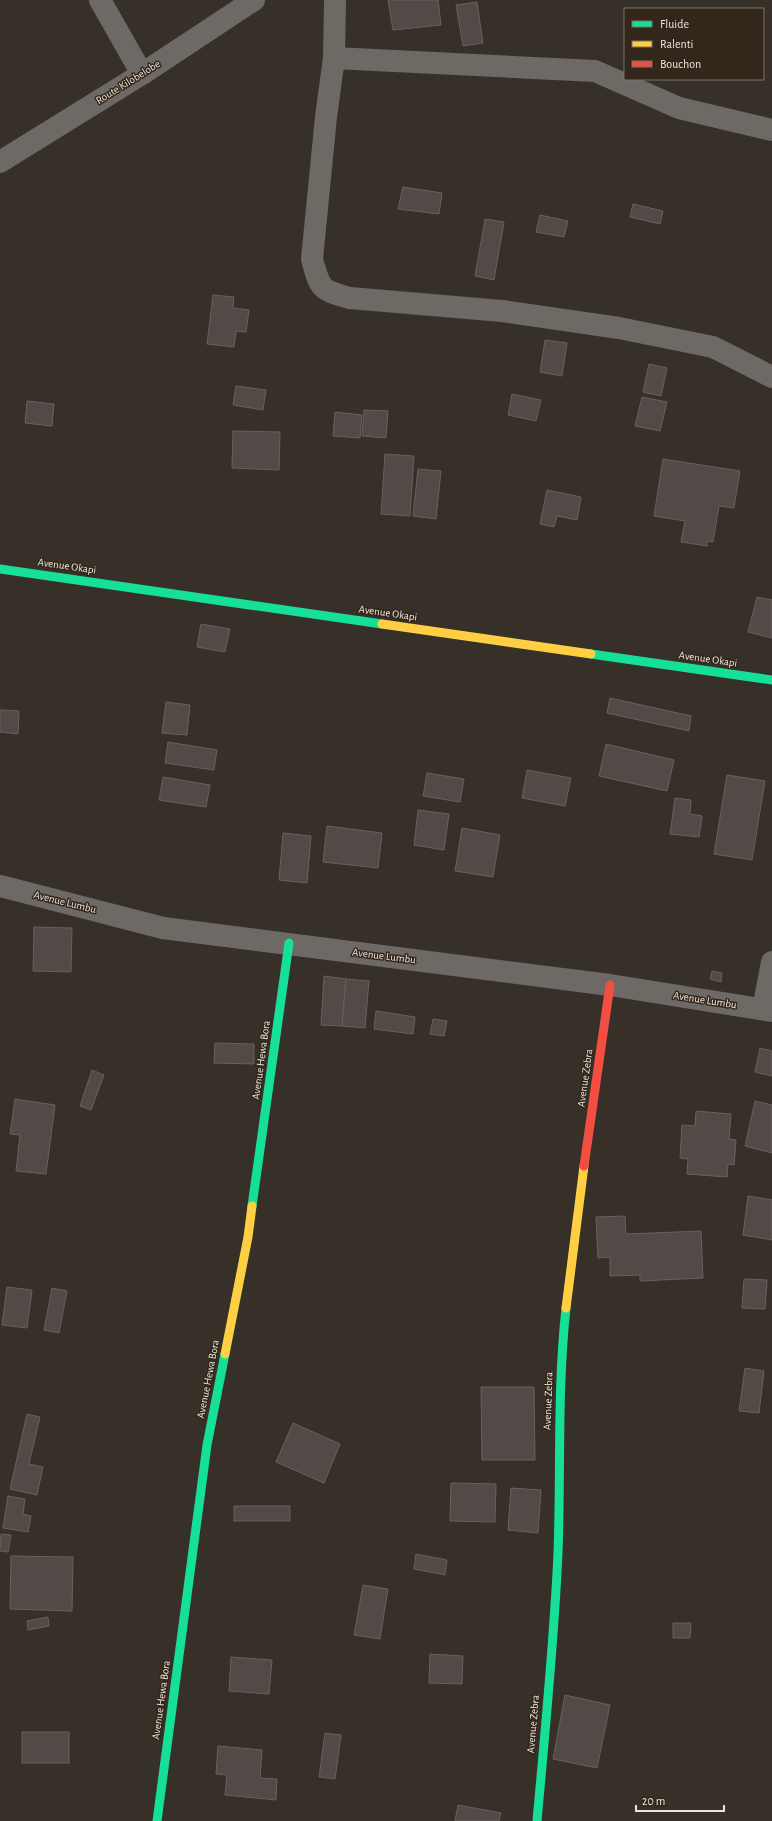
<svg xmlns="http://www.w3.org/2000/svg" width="772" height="1821" viewBox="0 0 772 1821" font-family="'Alegreya Sans',sans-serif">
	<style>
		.building { fill: #514a46; stroke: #68615c }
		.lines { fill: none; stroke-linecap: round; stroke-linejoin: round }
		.street { stroke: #6d6a65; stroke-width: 22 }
		.fast { stroke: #16e098; stroke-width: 9 }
		.slow { stroke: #ffcf43; stroke-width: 9 }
		.jam { stroke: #f24e42; stroke-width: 9 }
		.labels { text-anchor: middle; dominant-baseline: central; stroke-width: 3; stroke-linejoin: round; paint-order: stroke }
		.street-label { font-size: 11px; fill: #ede6dd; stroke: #32271a }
	</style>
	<rect width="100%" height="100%" fill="#373029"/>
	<g class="building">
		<polygon points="388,0 438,0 441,25 393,30"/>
		<polygon points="477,2 483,43 463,46 456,5"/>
		<polygon points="403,187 442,193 439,214 398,209"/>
		<polygon points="633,204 663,211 660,224 630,217"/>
		<polygon points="540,215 568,221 564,237 536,232"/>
		<polygon points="485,219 504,222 494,280 475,276"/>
		<polygon points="213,295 234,297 233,308 249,310 246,332 236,331 234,347 207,344"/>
		<polygon points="545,340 567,343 562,376 540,372"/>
		<polygon points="649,364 667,368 661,396 643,392"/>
		<polygon points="236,386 266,390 263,410 233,405"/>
		<polygon points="512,394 541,400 536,421 508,415"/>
		<polygon points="642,397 667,402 660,431 635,426"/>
		<polygon points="27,401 54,404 52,426 25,423"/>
		<polygon points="364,410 388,411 386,438 362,436"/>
		<polygon points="335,412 362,415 360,438 333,436"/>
		<polygon points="233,431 280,432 279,470 232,468"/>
		<polygon points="385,454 414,456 410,516 381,514"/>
		<polygon points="663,459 740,471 734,508 719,506 713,542 707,541 707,546 681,542 685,521 654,516"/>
		<polygon points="418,469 441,471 436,519 413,516"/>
		<polygon points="547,490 581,497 577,520 557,516 554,527 540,524"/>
		<polygon points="757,597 772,600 772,638 748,632"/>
		<polygon points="201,624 230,629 225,652 197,647"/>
		<polygon points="610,698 691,716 689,731 607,713"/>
		<polygon points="166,702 190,705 187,735 162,733"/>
		<polygon points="0,710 19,711 18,734 0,732"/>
		<polygon points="168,742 217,750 214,770 165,763"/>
		<polygon points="606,744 674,760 667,791 599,776"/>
		<polygon points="527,770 571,778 565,806 522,798"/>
		<polygon points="427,773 464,779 460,802 423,796"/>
		<polygon points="727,775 765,781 752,860 714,854"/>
		<polygon points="163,777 210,785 206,807 159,800"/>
		<polygon points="675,798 691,800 690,814 702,816 699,837 670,834"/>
		<polygon points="418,810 449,814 444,850 414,845"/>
		<polygon points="327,826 382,833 378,868 323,862"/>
		<polygon points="462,828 500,835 493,877 455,871"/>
		<polygon points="283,833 311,836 307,883 279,880"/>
		<polygon points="34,927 72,928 71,972 33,971"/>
		<polygon points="712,971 722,973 721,982 710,979"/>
		<polygon points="324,976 346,979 342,1026 321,1025"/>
		<polygon points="346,979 369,981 365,1028 342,1026"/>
		<polygon points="376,1011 415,1017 413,1034 374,1029"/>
		<polygon points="433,1019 447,1021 444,1036 430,1034"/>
		<polygon points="215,1043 254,1044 254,1064 214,1063"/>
		<polygon points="760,1048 772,1051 772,1076 755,1072"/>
		<polygon points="92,1070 104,1075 91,1110 80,1106"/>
		<polygon points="15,1099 55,1105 46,1174 16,1171 20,1135 10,1134"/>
		<polygon points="755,1101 772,1105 772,1153 745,1146"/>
		<polygon points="696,1111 731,1114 729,1139 736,1140 734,1165 728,1164 727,1177 687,1174 688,1159 680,1158 682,1125 695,1126"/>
		<polygon points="748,1196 772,1200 772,1240 743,1235"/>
		<polygon points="625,1216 626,1234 701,1231 703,1278 640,1281 640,1275 610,1276 610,1257 598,1258 596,1217"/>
		<polygon points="744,1279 767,1280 765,1309 742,1308"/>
		<polygon points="7,1287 32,1290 27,1328 2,1325"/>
		<polygon points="52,1288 67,1291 59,1333 44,1330"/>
		<polygon points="745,1368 764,1371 759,1413 739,1411"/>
		<polygon points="481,1387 534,1387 535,1460 482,1460"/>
		<polygon points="27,1414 40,1417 29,1464 43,1467 37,1495 10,1489"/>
		<polygon points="293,1423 340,1444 324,1483 276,1462"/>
		<polygon points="451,1483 496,1484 495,1522 450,1521"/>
		<polygon points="511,1488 541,1490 538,1533 508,1530"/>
		<polygon points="8,1496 25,1499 23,1514 31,1516 28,1532 3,1528"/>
		<rect x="234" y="1506" width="56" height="15"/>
		<polygon points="1,1534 11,1535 8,1552 0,1551"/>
		<polygon points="416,1554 447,1560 445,1575 414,1569"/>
		<polygon points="11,1556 73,1557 72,1611 10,1609"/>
		<polygon points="363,1585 388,1589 380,1639 354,1635"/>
		<polygon points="48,1617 49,1626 28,1630 27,1621"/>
		<polygon points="673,1623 691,1623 690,1638 673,1638"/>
		<polygon points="430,1654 463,1656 462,1684 429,1683"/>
		<polygon points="231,1657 272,1660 269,1694 229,1691"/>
		<polygon points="565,1695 610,1705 597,1768 553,1759"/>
		<rect x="22" y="1732" width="47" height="31"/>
		<polygon points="325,1733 341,1735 335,1779 319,1777"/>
		<polygon points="218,1746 262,1750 260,1778 277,1779 276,1800 225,1795 227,1775 216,1774"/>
		<polygon points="458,1805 501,1813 499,1821 455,1821"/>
	</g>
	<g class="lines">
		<g class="street">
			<polyline points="100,0 142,74"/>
			<polyline points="335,0 334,58 595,71 679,108 772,130"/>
			<path d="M334 58 326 117 312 259C320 289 320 290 350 298L502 311 619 328 713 347 772 377"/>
			<polyline points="0,162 142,74 254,0"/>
			<polyline points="0,886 163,928 610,985 772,1011"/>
			<polyline points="763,1009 772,962"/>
		</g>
		<g class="fast">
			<polyline points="0,569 382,624"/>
			<polyline points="591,654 772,680"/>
			<polyline points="252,1206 289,943"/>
			<polyline points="157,1821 207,1445 225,1354"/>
			<path d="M537 1821C545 1732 554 1642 558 1553 561 1471 557 1390 566 1308"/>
		</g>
		<g class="slow">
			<polyline points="382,624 591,654"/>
			<polyline points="566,1308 584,1166"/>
			<polyline points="225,1354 248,1237 252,1206"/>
		</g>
		<polyline class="jam" points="584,1166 610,985"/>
	</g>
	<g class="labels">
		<g class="street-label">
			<text transform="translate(128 82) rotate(-32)">Route Kilobelobe</text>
			<text transform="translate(67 566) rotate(8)">Avenue Okapi</text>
			<text transform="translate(388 613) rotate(8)">Avenue Okapi</text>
			<text transform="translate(708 659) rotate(8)">Avenue Okapi</text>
			<text transform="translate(65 902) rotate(14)">Avenue Lumbu</text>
			<text transform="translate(384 956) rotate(7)">Avenue Lumbu</text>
			<text transform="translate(705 1000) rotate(9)">Avenue Lumbu</text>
			<text transform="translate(261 1060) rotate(-82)">Avenue Hewa Bora</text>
			<text transform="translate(585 1078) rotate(-82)">Avenue Zebra</text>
			<text transform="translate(208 1379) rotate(-79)">Avenue Hewa Bora</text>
			<text transform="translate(548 1401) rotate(-88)">Avenue Zebra</text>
			<text transform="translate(161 1700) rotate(-82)">Avenue Hewa Bora</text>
			<text transform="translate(533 1724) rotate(-85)">Avenue Zebra</text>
		</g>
	</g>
	<rect x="624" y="8" width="140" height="72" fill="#32271a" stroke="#7d7368"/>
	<rect x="632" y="21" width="20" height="6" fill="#16e098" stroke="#7d7368"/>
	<text x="660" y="28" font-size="12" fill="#ede6dd">Fluide</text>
	<rect x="632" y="41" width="20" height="6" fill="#ffcf43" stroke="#7d7368"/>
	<text x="660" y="48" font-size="12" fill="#ede6dd">Ralenti</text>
	<rect x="632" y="61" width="20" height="6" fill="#f24e42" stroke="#7d7368"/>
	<text x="660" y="68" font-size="12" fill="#ede6dd">Bouchon</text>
	<path d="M636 1805v6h88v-6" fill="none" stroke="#ede6dd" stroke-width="2"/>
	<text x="642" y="1805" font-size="12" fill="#ede6dd" stroke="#32271a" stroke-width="3" paint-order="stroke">20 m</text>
</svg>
